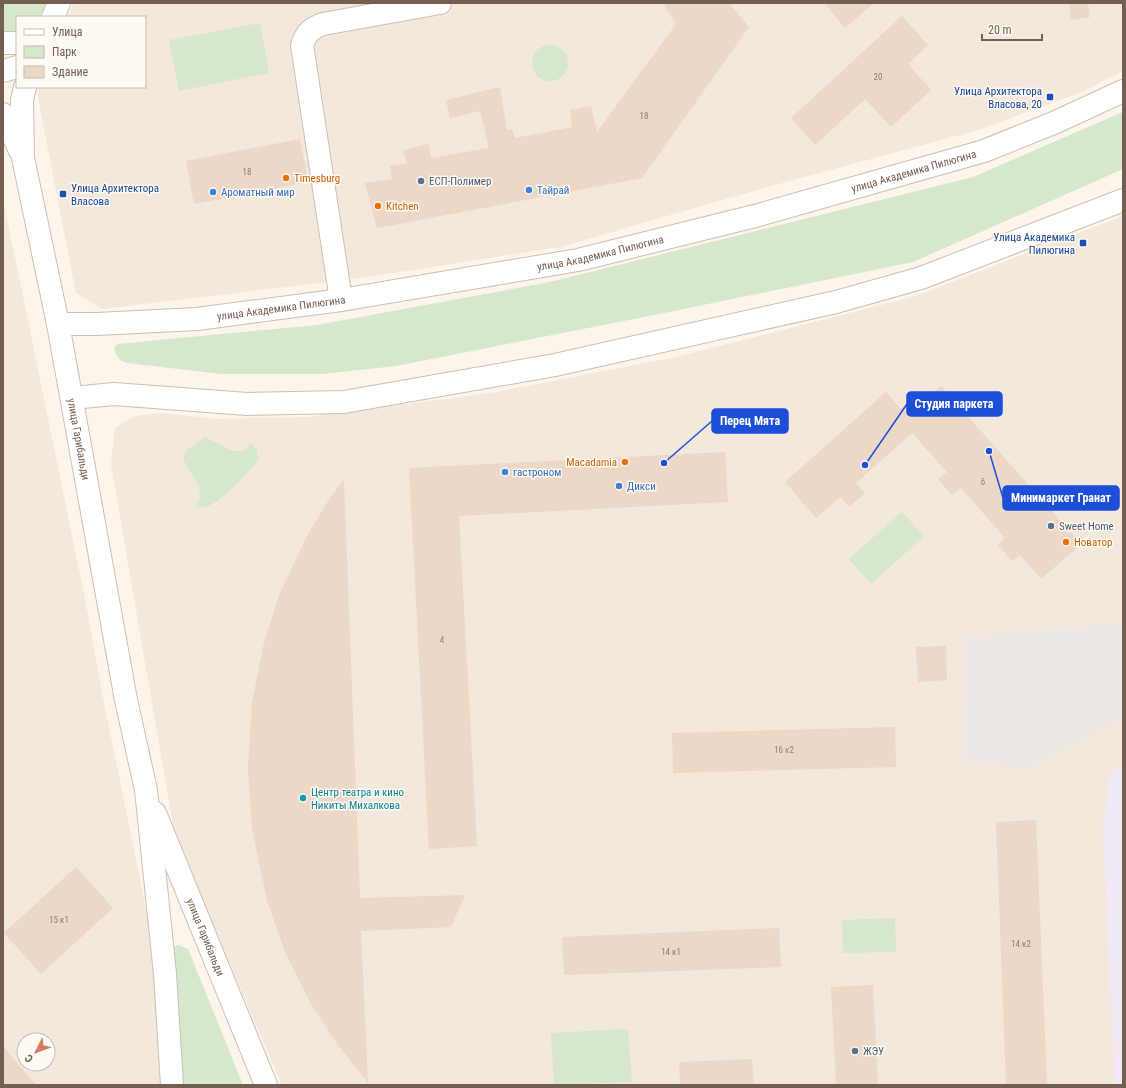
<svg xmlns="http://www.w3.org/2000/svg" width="1126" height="1088" viewBox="0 0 1126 1088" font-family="'Roboto Condensed',sans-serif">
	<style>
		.residential { fill: #f2e8db; fill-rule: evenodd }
		.industrial { fill: #ede8e4 }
		.education { fill: #f2e9f7 }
		.green { fill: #d6e7cc }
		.building { fill: #edd7c7 }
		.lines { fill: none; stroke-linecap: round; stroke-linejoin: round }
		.minor-casing { stroke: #ccbeb3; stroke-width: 24 }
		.tertiary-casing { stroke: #ccbeb3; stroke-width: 24 }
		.minor { stroke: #fff; stroke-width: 22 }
		.tertiary { stroke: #fff; stroke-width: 22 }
		.transit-dot { fill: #1a4fb4; stroke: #fdf9f3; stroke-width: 1.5 }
		.food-dot { fill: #e8710a; stroke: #fdf9f3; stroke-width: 1.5 }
		.service-dot { fill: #5c6f8a; stroke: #fdf9f3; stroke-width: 1.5 }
		.shop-dot { fill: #3f7fe0; stroke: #fdf9f3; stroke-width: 1.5 }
		.culture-dot { fill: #0f9aa8; stroke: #fdf9f3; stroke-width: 1.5 }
		.labels { text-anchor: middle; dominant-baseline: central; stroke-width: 3; stroke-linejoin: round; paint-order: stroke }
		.number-label { font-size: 9px; fill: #927c6e }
		.transit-label { font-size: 11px; fill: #164399; stroke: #fdf9f3; text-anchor: end }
		.street-label { font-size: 11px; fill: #745e51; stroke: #fdf9f3 }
		.food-label { font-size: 11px; fill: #c56008; stroke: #fdf9f3; text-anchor: start }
		.service-label { font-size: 11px; fill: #4e5e75; stroke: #fdf9f3; text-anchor: start }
		.shop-label { font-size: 11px; fill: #366cbe; stroke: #fdf9f3; text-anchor: start }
		.culture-label { font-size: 11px; fill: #0d838f; stroke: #fdf9f3; text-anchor: start }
		.leader { fill: none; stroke: #1d4ed8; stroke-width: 1.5 }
		.callout-dot { fill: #1d4ed8; stroke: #fdf9f3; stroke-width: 1.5 }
		.callout { fill: #1d4ed8; stroke: #1d4ed8; stroke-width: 1.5 }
		.callout-label { font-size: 12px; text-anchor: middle; font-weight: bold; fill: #fff }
	</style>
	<rect width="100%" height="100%" fill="#fbf5ec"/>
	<g class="residential">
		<polygon points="74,3 1123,3 1123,71 1082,92 978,130 771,186 560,247 361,278 102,309 76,293 38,98 39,87 145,87 145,17 67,17"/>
		<path d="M3 199 85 599 102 693 149 924 163 1085H3ZM24 1040H48V1064H24Z"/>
		<polygon points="1123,216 1123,1085 282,1085 175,837 111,464 115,428 135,416 162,413 215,419 308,417 497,392 676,357 913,297"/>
	</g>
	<polygon class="industrial" points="1122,623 1123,630 1123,719 1027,769 964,763 962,636"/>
	<polygon class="education" points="1123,764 1123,1085 1115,1085 1103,827 1110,773"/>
	<g class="green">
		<polygon points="3,3 47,3 39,17 17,17 17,33 3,36"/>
		<polygon points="260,23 269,73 179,91 169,40"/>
		<circle cx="550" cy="63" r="18"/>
		<path d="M1123 112V169L913 262 659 314 396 366 323 374H222L127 363C118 360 116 357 114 347L117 344 317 325 550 282 973 177Z"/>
		<path d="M205 437 233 451H244L251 443 257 450 258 460C246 475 225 499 206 507 203 508 199 507 196 507L200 498 199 486 183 459 187 450Z"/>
		<polygon points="902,512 924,536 871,584 849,559"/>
		<polygon points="895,918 896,952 843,953 842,920"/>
		<polygon points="179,945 188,949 243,1085 174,1085 166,948"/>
		<polygon points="628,1029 632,1082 554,1085 551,1033"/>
	</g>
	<g class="building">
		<polygon points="663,3 729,3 749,27 642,178 377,228 365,183 392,179 390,166 407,163 403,150 429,144 431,158 489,148 480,111 450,118 446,100 500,87 507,130 512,129 515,138 572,127 570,110 591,106 597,132 676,24"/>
		<polygon points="824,3 874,3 845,28"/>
		<polygon points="1069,3 1088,3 1090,17 1071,20"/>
		<polygon points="902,16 928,45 908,64 931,90 891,127 865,99 815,145 791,118"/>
		<polygon points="300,139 308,182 194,204 186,161"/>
		<polygon points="941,386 1081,544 1041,579 1020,555 1012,561 998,545 1005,538 961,488 952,495 938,479 947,472 912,433 856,483 865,493 849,507 840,497 816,518 785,482 886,392 901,409 911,399 918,406"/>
		<polygon points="725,452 728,502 459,516 477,846 429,849 409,468"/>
		<polygon points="344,479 360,898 465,895 451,927 361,931 368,1083 337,1044 311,1004 285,952 267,901 252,828 248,768 252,703 263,647 279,595 307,536 328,501"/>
		<polygon points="946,646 947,680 918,682 916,647"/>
		<polygon points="895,727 896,767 673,773 672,733"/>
		<polygon points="1036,820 1047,1085 1006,1085 996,822"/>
		<polygon points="76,867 113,908 41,974 4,933"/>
		<polygon points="779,928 781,967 564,975 562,937"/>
		<polygon points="873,985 878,1085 836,1085 831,987"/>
		<polygon points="3,1046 36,1085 3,1085"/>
		<polygon points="752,1059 754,1085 680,1085 679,1062"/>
	</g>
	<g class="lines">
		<defs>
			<path id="minor" d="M341 300 302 45C307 32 310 29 323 24L440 3"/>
			<g id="tertiary">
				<polyline points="53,17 59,3"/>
				<polyline points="3,43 17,43"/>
				<polyline points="3,71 17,67"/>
				<path id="s1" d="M25 87 22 100 23 158 58 324 126 700 146 790 165 974 172 1085"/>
				<polyline points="3,114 20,151"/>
				<path id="s2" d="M58 324H97L197 319 341 300 578 260 755 216 984 151 1056 122 1123 91"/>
				<polyline points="72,398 114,394 247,404 344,402 555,365 836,302 921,278 1123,200"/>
				<path id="s3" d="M155 813 266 1085"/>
			</g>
		</defs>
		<use href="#minor" class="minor-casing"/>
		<use href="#tertiary" class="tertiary-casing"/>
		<use href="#minor" class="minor"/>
		<use href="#tertiary" class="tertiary"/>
	</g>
	<g class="transit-dot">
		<rect x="1046" y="93" width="8" height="8" rx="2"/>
		<rect x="59" y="190" width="8" height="8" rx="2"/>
		<rect x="1079" y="239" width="8" height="8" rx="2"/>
	</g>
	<g class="food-dot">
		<circle cx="286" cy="178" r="4"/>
		<circle cx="378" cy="206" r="4"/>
		<circle cx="625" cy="462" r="4"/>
		<circle cx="1066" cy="542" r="4"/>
	</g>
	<g class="service-dot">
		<circle cx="421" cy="181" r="4"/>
		<circle cx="1051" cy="526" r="4"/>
		<circle cx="855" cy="1051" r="4"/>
	</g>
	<g class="shop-dot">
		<circle cx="529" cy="190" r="4"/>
		<circle cx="213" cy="192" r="4"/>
		<circle cx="505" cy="472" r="4"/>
		<circle cx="619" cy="486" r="4"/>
	</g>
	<circle class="culture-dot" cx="303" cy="798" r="4"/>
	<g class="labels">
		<g class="number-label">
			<text x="878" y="77">20</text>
			<text x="644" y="116">18</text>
			<text x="247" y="172">18</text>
			<text x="983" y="482">6</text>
			<text x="442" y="640">4</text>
			<text x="784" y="750">16 к2</text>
			<text x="59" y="920">15 к1</text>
			<text x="1021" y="944">14 к2</text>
			<text x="671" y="952">14 к1</text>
		</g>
		<g class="transit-label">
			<text x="1042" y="91">Улица Архитектора<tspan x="1042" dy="13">Власова, 20</tspan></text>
			<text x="71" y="188" text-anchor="start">Улица Архитектора<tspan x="71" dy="13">Власова</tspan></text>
			<text x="1075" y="237">Улица Академика<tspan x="1075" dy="13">Пилюгина</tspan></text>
		</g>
		<g class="street-label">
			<text stroke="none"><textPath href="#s2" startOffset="872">улица Академика Пилюгина</textPath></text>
			<text stroke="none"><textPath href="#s2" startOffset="548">улица Академика Пилюгина</textPath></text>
			<text stroke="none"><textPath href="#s2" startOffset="224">улица Академика Пилюгина</textPath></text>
			<text stroke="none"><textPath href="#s1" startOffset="358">улица Гарибальди</textPath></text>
			<text stroke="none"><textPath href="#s3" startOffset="134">улица Гарибальди</textPath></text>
		</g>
		<g class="food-label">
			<text x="294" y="178">Timesburg</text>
			<text x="386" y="206">Kitchen</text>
			<text x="617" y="462" text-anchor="end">Macadamia</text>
			<text x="1074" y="542">Новатор</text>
		</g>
		<g class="service-label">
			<text x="429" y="181">ЕСП-Полимер</text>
			<text x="1059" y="526">Sweet Home</text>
			<text x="863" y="1051">ЖЭУ</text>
		</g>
		<g class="shop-label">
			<text x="537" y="190">Тайрай</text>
			<text x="221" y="192">Ароматный мир</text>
			<text x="513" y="472">гастроном</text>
			<text x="627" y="486">Дикси</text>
		</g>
		<g class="culture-label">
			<text x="311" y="792">Центр театра и кино<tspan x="311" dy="13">Никиты Михалкова</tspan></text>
		</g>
	</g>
	<path class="leader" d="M865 465L907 404M664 463L712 421M989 451L1003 498"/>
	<g class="callout-dot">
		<circle cx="865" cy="465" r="4"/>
		<circle cx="664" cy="463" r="4"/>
		<circle cx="989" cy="451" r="4"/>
	</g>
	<g class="callout">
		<rect x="907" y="392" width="95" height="24" rx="4"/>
		<rect x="712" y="409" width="76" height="24" rx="4"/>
		<rect x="1003" y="486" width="116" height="24" rx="4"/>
	</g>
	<g class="callout-label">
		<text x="954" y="408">Студия паркета</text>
		<text x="750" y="425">Перец Мята</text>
		<text x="1061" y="502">Минимаркет Гранат</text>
	</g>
	<rect width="1126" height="1088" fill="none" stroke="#745e51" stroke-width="8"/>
	<rect x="16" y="16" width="130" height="72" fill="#fdf9f3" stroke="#c6bbb2"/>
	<rect x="24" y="29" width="20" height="6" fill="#ffffff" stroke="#c6bbb2"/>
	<text x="52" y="36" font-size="12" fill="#745e51">Улица</text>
	<rect x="24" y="46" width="20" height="12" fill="#d6e7cc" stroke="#c6bbb2"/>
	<text x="52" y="56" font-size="12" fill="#745e51">Парк</text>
	<rect x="24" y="66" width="20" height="12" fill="#edd7c7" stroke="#c6bbb2"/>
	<text x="52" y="76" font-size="12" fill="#745e51">Здание</text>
	<g transform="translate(36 1052) rotate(228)"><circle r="19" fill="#fdf9f3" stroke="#c6bbb2"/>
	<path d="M0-3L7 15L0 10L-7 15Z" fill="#d57d61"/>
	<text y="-6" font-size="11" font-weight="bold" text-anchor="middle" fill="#745e51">С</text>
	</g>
	<path d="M982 34v6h60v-6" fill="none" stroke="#745e51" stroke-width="2"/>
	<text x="988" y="34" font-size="12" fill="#745e51" stroke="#fdf9f3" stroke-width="3" paint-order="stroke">20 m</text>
</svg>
